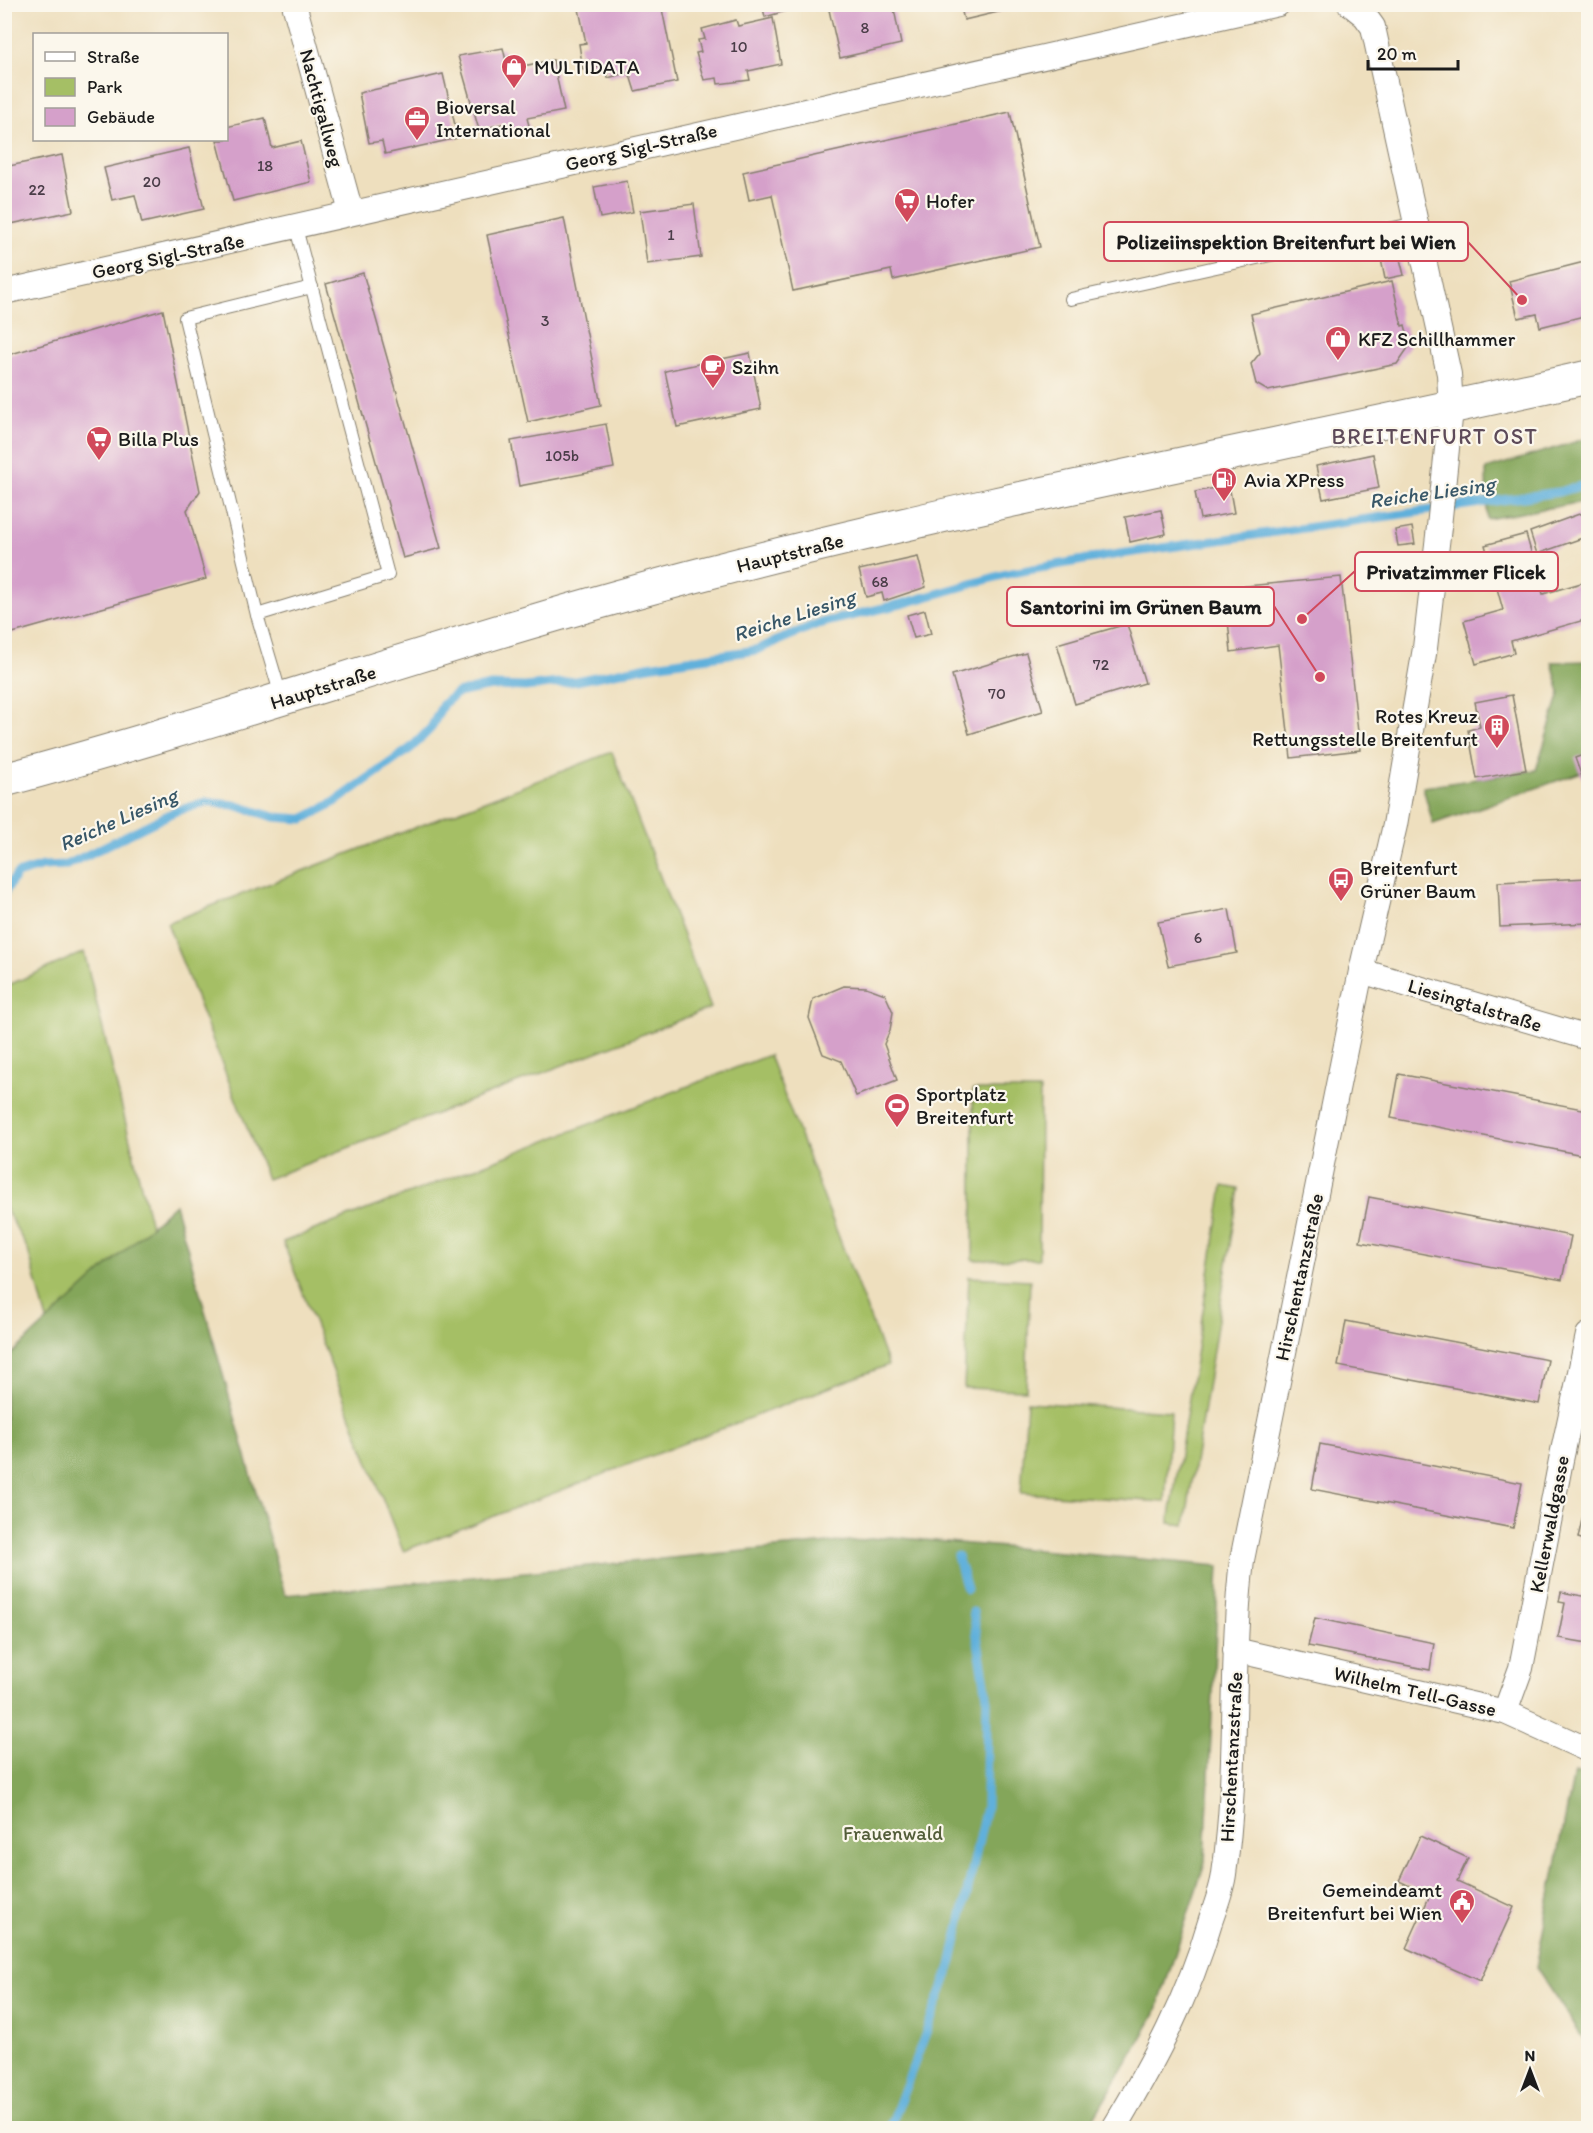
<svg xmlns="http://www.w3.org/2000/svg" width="1593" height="2133" viewBox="0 0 1593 2133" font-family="Itim,sans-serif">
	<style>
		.green { fill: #a5bf65; stroke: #606e40; stroke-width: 1.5 }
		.forest { fill: #84a65a; stroke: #50613b; stroke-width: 1.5 }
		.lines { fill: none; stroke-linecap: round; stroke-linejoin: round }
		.stream { stroke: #61b0db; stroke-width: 9 }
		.building { fill: #d5a0ca }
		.lane-casing { stroke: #857e6d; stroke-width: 14 }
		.street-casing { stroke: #857e6d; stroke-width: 26 }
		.secondary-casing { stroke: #857e6d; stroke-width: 35 }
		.lane { stroke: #fff; stroke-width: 12 }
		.street { stroke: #fff; stroke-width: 24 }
		.secondary { stroke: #fff; stroke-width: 33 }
		.labels { text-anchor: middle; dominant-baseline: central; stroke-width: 4.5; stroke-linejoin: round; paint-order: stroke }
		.number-label { font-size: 16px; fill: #4a3d48 }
		.poi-label { font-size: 20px; fill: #1c1c1c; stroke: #fbf7ec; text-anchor: start }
		.street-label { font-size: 20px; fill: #1c1c1c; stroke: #fbf7ec }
		.park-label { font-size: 20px; fill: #535d39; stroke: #fbf7ec }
		.water-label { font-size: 21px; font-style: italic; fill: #385768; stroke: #fbf7ec }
		.quarter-label { font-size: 22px; letter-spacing: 1.5px; fill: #5d4a59; stroke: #fbf7ec }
		.leader { fill: none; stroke: #d1495b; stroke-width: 2 }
		.callout-dot { fill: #d1495b; stroke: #fbf7ec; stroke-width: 2 }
		.callout { fill: #fbf7ec; stroke: #d1495b; stroke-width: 2 }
		.callout-label { font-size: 21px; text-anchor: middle; font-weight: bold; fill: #1c1c1c }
	</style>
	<rect width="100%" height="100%" fill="#fbf7ec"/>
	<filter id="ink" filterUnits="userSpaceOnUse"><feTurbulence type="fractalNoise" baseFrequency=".0167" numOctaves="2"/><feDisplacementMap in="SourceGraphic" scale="12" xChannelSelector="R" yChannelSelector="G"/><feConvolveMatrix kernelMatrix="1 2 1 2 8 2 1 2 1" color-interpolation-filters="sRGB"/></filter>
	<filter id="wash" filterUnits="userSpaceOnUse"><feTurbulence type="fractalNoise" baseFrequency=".008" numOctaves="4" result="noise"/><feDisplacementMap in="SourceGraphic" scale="24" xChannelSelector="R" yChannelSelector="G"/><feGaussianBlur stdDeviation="1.35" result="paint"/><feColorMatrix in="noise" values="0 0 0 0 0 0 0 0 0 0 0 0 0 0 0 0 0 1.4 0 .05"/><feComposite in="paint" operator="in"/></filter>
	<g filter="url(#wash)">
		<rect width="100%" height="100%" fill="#eedfbe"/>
		<g class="green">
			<polygon points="612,752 711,1008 267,1179 167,923"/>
			<polygon points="84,952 233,1562 75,1425 28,1250 5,1207 4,987"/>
			<polygon points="769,1055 888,1365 403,1551 283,1242"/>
			<polygon points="973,1090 1040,1090 1039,1259 973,1260"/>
			<polygon points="1223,1186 1239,1189 1185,1525 1169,1523"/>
			<polygon points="969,1277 1030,1280 1026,1390 964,1388"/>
			<polygon points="1027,1402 1171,1411 1165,1502 1021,1493"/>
		</g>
		<g class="forest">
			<polygon points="1588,438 1588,501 1487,519 1486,469"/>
			<polygon points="1588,661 1588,770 1433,824 1423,787 1536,770 1560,693 1552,662"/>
			<polygon points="175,1204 285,1595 891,1537 1219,1566 1205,1862 1156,2013 1088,2128 5,2128 5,1360"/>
			<polygon points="1574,1773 1588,1776 1588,2046 1536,1967"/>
		</g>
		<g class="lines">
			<g class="stream">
				<polyline points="4,893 17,874 43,866 67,865 176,811 207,802 234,805 274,817 303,819 335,802 411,748 431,728 443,704 457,693 491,686 525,687 576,681 648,666 756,650 817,624 905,603 1006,574 1106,556 1559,492 1588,484"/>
				<polyline points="957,1556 967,1589"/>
				<polyline points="890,2128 951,1966 986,1807 987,1695 973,1612"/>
			</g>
		</g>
		<g id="blocks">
			<g class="building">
				<polygon points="578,4 661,4 677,82 635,91 629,72 608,78 606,66 583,70 579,44 586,43"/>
				<polygon points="762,4 784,4 786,11 765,17"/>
				<polygon points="835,4 893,4 901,44 840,58 829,10 836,8"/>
				<polygon points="960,4 1006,4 1007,10 964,20"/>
				<polygon points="773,18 781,64 748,71 750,80 718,84 717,78 704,80 696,53 701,52 698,40 705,39 702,29 736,20 738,26"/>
				<polygon points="503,48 508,69 553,60 564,111 527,118 530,129 505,135 502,124 479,130 458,56"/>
				<polygon points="443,74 458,138 385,154 382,141 369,143 359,93"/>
				<polygon points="1010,112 1040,247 893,280 891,270 793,291 772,195 749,200 743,172"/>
				<polygon points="265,118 272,148 301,141 311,182 233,201 217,140 226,140 226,127"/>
				<polygon points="189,148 204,209 142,223 135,195 112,200 104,168"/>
				<polygon points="62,155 73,211 6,225 4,167"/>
				<polygon points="627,181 633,212 600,218 594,187"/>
				<polygon points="694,204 701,257 647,264 640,211"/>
				<polygon points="564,218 601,405 528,422 487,235"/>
				<polygon points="1399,255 1404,275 1385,279 1381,259"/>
				<polygon points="1588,261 1588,315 1540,327 1537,314 1518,318 1509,281"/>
				<polygon points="363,273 441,548 403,558 326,284"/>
				<polygon points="1392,281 1402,326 1405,325 1410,345 1397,364 1268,391 1256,384 1251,364 1260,353 1251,314"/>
				<polygon points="163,310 200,491 187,510 206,579 9,634 4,614 4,356"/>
				<polygon points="750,353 761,409 677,427 665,371"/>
				<polygon points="606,424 614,468 519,486 511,441"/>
				<polygon points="1373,454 1379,488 1323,499 1316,466"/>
				<polygon points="1229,485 1234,513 1200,519 1195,492"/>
				<polygon points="1161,510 1166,534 1130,542 1125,517"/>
				<polygon points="1582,513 1588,536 1537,554 1530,532"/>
				<polygon points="1412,527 1415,544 1398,546 1395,530"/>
				<polygon points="1526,534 1543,594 1588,581 1588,619 1511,641 1514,653 1476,664 1464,621 1503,610 1485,545"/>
				<polygon points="918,557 926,587 884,601 882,593 866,597 859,570"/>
				<polygon points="1341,577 1360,750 1291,758 1278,645 1231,652 1225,588"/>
				<polygon points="925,610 931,634 914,638 907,615"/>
				<polygon points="1127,624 1145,683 1075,704 1057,644"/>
				<polygon points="1026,653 1043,711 969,734 952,675"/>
				<polygon points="1512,695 1526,770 1477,779 1468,730 1480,727 1475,702"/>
				<polygon points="1588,753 1588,778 1583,780 1575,758"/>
				<polygon points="1588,878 1588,923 1500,927 1498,882"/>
				<polygon points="1229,909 1237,953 1168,966 1158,922"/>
				<polygon points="844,986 866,987 885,994 893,1012 890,1030 884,1044 897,1080 856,1096 841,1061 823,1054 809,1018 813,999"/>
				<polygon points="1399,1074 1588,1110 1588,1156 1391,1118"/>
				<polygon points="1369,1197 1571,1236 1562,1280 1360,1242"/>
				<polygon points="1346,1321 1548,1360 1539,1404 1338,1366"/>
				<polygon points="1320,1444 1522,1483 1513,1528 1312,1489"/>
				<polygon points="1585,1506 1588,1506 1588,1541 1578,1538"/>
				<polygon points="1561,1592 1588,1597 1588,1643 1558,1638 1565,1603 1559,1602"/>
				<polygon points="1315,1618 1434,1643 1430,1670 1308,1646"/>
				<polygon points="1420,1836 1468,1858 1457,1881 1514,1907 1480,1981 1406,1948 1430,1895 1399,1881"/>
			</g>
		</g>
	</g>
	<g filter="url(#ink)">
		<use href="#blocks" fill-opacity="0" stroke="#857e6d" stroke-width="1.5"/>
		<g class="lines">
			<defs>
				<g id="lane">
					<polyline points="1071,299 1416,223"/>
					<polyline points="257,615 185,318 312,287"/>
					<polyline points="281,696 257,615 388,575 296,228"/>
				</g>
				<g id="street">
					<polyline points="294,4 351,212"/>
					<polyline points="4,292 1278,4"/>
					<polyline points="1361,971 1588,1038"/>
					<polyline points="1235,1650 1505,1712 1588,1750"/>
					<polyline points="1505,1712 1521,1668 1561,1460 1588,1335"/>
					<path d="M1114 2128C1154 2061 1188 1998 1210 1922 1215 1907 1222 1890 1224 1874 1239 1770 1230 1664 1242 1560L1361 971 1395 825 1425 648 1439 527 1451 409 1449 374 1373 27 1365 16 1350 4"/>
				</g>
				<path id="secondary" d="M4 780C240 717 470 634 706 573 998 497 1295 443 1588 377"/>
			</defs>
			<use href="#lane" class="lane-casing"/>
			<use href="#street" class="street-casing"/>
			<use href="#secondary" class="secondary-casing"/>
			<use href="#lane" class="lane"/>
			<use href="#street" class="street"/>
			<use href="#secondary" class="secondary"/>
		</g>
	</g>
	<defs>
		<symbol id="shop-pin" viewBox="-11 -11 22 30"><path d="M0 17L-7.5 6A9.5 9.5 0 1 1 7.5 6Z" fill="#d1495b" stroke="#fbf7ec"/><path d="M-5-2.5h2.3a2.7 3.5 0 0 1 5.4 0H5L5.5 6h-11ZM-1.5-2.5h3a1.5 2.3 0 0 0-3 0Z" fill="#fff"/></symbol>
		<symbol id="office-pin" viewBox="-11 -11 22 30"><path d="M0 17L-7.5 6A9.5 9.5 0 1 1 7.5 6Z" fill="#d1495b" stroke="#fbf7ec"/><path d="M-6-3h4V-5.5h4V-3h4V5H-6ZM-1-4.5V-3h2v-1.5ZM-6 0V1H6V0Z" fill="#fff"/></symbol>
		<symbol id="supermarket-pin" viewBox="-11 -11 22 30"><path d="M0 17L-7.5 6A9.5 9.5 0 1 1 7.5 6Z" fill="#d1495b" stroke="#fbf7ec"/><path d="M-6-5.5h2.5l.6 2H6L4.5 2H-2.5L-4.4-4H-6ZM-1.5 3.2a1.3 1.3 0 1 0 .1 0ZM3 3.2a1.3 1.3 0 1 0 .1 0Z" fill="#fff"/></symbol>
		<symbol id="cafe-pin" viewBox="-11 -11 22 30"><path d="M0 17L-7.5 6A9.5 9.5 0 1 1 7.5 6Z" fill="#d1495b" stroke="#fbf7ec"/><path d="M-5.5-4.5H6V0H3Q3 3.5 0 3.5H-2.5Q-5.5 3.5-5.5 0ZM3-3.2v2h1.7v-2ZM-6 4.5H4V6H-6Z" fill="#fff"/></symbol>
		<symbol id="fuel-pin" viewBox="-11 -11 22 30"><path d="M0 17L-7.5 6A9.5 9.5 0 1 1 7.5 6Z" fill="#d1495b" stroke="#fbf7ec"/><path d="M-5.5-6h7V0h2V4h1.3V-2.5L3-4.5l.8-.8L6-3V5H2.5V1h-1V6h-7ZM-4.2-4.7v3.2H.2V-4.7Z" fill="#fff"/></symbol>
		<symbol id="building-pin" viewBox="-11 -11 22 30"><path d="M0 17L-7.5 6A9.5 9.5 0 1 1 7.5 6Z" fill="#d1495b" stroke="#fbf7ec"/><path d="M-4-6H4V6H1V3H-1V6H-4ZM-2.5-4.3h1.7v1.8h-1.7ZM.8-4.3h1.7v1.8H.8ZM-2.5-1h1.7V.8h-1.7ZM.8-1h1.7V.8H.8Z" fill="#fff"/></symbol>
		<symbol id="bus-pin" viewBox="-11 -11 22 30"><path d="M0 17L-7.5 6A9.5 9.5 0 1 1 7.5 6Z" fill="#d1495b" stroke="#fbf7ec"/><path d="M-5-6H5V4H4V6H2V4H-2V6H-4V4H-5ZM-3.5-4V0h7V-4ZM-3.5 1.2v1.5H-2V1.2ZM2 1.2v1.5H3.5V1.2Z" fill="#fff"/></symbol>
		<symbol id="stadium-pin" viewBox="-11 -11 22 30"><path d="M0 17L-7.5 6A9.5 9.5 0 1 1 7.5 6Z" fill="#d1495b" stroke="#fbf7ec"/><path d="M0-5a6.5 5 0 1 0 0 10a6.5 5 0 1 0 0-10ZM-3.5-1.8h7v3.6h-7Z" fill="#fff"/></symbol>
		<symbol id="civic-pin" viewBox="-11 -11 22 30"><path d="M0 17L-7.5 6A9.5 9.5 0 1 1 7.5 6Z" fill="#d1495b" stroke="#fbf7ec"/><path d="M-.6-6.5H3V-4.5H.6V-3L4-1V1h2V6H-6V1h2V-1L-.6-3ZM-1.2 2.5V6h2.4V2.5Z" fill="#fff"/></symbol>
	</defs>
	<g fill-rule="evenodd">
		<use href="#shop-pin" x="499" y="52" width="30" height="40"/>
		<use href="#office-pin" x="402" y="104" width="30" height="40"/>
		<use href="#supermarket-pin" x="892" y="186" width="30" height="40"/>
		<use href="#shop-pin" x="1323" y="324" width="30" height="40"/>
		<use href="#cafe-pin" x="698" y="352" width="30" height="40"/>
		<use href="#supermarket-pin" x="84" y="424" width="30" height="40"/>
		<use href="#fuel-pin" x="1209" y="465" width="30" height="40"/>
		<use href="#building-pin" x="1482" y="712" width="30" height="40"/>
		<use href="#bus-pin" x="1326" y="865" width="30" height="40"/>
		<use href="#stadium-pin" x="882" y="1091" width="30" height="40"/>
		<use href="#civic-pin" x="1447" y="1887" width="30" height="40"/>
	</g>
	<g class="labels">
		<g class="number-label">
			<text x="865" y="27">8</text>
			<text x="739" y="46">10</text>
			<text x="265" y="165">18</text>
			<text x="152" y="181">20</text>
			<text x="37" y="189">22</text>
			<text x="671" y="234">1</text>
			<text x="545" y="320">3</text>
			<text x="562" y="455">105b</text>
			<text x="880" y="581">68</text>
			<text x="1101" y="664">72</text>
			<text x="997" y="693">70</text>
			<text x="1198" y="937">6</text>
		</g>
		<g class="poi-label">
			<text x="534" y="67">MULTIDATA</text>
			<text x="436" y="107">Bioversal<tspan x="436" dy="23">International</tspan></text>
			<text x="926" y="201">Hofer</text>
			<text x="1358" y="339">KFZ Schillhammer</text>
			<text x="732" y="367">Szihn</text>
			<text x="118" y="439">Billa Plus</text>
			<text x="1244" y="480">Avia XPress</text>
			<text x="1478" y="716" text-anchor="end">Rotes Kreuz<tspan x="1478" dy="23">Rettungsstelle Breitenfurt</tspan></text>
			<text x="1360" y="868">Breitenfurt<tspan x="1360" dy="23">Grüner Baum</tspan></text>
			<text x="916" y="1094">Sportplatz<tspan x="916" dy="23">Breitenfurt</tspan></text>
			<text x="1442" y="1890" text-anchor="end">Gemeindeamt<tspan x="1442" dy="23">Breitenfurt bei Wien</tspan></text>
		</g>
		<g class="street-label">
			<text transform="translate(322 108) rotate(75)">Nachtigallweg</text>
			<text transform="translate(641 147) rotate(-13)">Georg Sigl-Straße</text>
			<text transform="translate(168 256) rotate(-12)">Georg Sigl-Straße</text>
			<text transform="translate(790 553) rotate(-14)">Hauptstraße</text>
			<text transform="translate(323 687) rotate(-17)">Hauptstraße</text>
			<text transform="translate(1475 1005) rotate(17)">Liesingtalstraße</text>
			<text transform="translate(1299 1277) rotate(-78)">Hirschentanzstraße</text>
			<text transform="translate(1549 1524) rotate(-79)">Kellerwaldgasse</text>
			<text transform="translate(1415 1691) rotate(13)">Wilhelm Tell-Gasse</text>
			<text transform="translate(1231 1757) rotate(-87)">Hirschentanzstraße</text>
		</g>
		<g class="park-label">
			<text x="893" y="1833">Frauenwald</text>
		</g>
		<g class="water-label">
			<text transform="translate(1432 492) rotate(-8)">Reiche Liesing</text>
			<text transform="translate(794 615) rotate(-18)">Reiche Liesing</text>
			<text transform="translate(118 819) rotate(-24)">Reiche Liesing</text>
		</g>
		<g class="quarter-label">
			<text x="1435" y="436">BREITENFURT OST</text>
		</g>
	</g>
	<path class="leader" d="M1522 300L1468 242M1302 619L1355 571M1320 677L1274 606"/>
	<g class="callout-dot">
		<circle cx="1522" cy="300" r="6"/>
		<circle cx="1302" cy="619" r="6"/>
		<circle cx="1320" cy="677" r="6"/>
	</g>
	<g class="callout">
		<rect x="1104" y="222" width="364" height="39" rx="6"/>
		<rect x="1355" y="552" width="203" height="39" rx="6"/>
		<rect x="1007" y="587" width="267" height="39" rx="6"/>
	</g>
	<g class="callout-label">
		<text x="1286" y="249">Polizeiinspektion Breitenfurt bei Wien</text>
		<text x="1456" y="579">Privatzimmer Flicek</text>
		<text x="1141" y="614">Santorini im Grünen Baum</text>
	</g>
	<rect width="1593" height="2133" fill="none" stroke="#fbf7ec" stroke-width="24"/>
	<rect x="33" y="33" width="195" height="108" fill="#fbf7ec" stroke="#a29f99" stroke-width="1.5"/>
	<rect x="45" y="52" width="30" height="9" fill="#ffffff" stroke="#a29f99" stroke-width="1.5"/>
	<text x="87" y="63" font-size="18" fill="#1c1c1c">Straße</text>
	<rect x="45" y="78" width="30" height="18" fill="#a5bf65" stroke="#a29f99" stroke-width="1.5"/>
	<text x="87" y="93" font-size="18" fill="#1c1c1c">Park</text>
	<rect x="45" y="108" width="30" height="18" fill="#d5a0ca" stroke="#a29f99" stroke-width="1.5"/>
	<text x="87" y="123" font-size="18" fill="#1c1c1c">Gebäude</text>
	<g transform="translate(1530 2070)" stroke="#fbf7ec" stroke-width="4.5" paint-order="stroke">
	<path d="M0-4.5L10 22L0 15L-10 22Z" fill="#1c1c1c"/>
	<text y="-9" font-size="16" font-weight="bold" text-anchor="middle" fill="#1c1c1c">N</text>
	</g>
	<path d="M1368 60v9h90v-9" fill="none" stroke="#1c1c1c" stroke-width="3"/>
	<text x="1377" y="60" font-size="18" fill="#1c1c1c" stroke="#fbf7ec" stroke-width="4.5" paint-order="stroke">20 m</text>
</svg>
